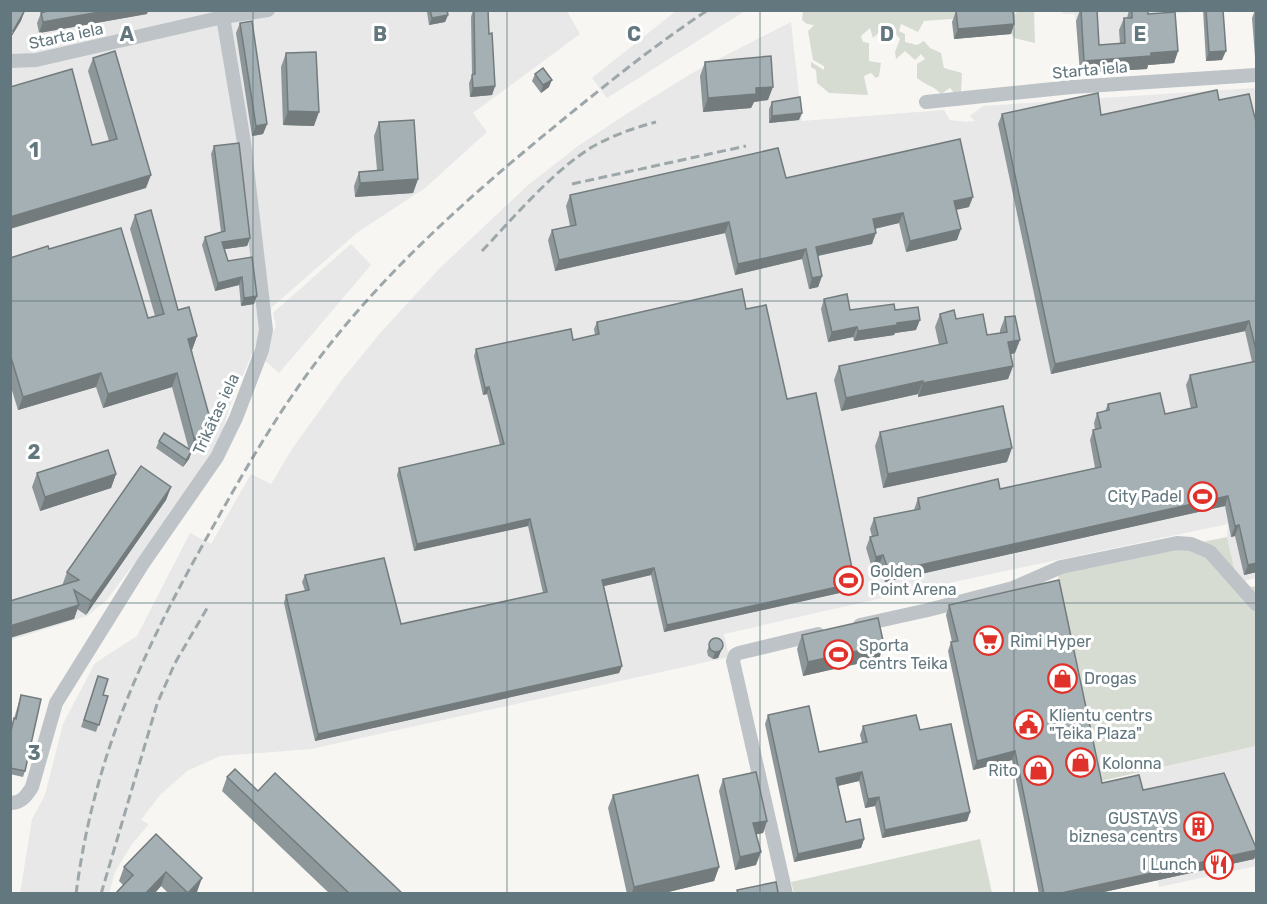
<svg xmlns="http://www.w3.org/2000/svg" width="1267" height="904" viewBox="0 0 1267 904" font-family="Rubik,sans-serif">
	<style>
		.built { fill: #e7e8e7 }
		.green { fill: #d7dcd3 }
		.lines { fill: none; stroke-linecap: round; stroke-linejoin: round }
		.minor { stroke: #bdc3c6; stroke-width: 14 }
		.rail { stroke: #9da7aa; stroke-width: 3; stroke-dasharray: 9 4.5; stroke-linecap: butt }
		.wall { fill: #8d979a }
		.shaded-wall { fill: #737b7d }
		.building { fill: #a4b0b3; stroke: #737b7d; stroke-width: 1.5 }
		.grid { fill: none; stroke: #62777e; stroke-width: 1.5; stroke-opacity: 0.55 }
		.labels { text-anchor: middle; dominant-baseline: central; stroke-width: 6; stroke-linejoin: round; paint-order: stroke }
		.street-label { font-size: 16px; fill: #62777e; stroke: #fff }
		.poi-label { font-size: 16px; fill: #62777e; stroke: #fff; text-anchor: start }
		.grid-label { font-size: 20px; text-anchor: middle; font-weight: bold; fill: #62777e; stroke: #fff; stroke-width: 6; stroke-linejoin: round; paint-order: stroke }
	</style>
	<rect width="100%" height="100%" fill="#f7f6f3"/>
	<g class="built">
		<polygon points="11,11 567,11 580,34 473,113 487,132 425,188 358,232 272,307 229,408 220,441 213,458 106,601 87,616 11,640"/>
		<polygon points="676,11 745,11 607,98 592,78"/>
		<polygon points="1060,11 1204,11 1137,17 1140,69 1080,73 1076,21 1074,14 1064,14"/>
		<polygon points="791,22 802,121 944,110 950,120 966,122 975,121 970,116 983,106 1254,88 1256,91 1256,578 1238,582 1227,537 1228,524 944,584 724,634 729,657 311,749 220,756 187,771 160,795 141,820 149,824 132,844 115,872 109,893 20,894 32,819 45,795 63,724 95,663 137,636 190,533 211,544 251,474 271,484 292,449 341,381 381,332 440,268 527,186 578,146 634,109 699,69"/>
		<polygon points="351,244 371,265 279,373 262,358 276,326 273,313"/>
		<polygon points="1256,746 1256,866 1159,887 1134,774"/>
	</g>
	<g class="green">
		<path d="M803 10H1004L1005 15 924 21 918 32 901 24 899 31 905 34V42L917 45 924 41 930 48 941 53 944 68 962 73 961 92 954 93 950 88 941 94C934 86 925 85 917 78V64L925 59 921 54 915 60 905 51 896 59 895 52 900 39 893 31 884 28 873 38 870 28 861 36 863 42 869 43V61L881 63 879 76 876 78 871 73 864 76 868 95 829 93 817 83 816 70 811 67V62L824 70V66L813 60 808 31 814 25 807 24 802 20Z"/>
		<polygon points="1018,11 1034,11 1035,43 1014,38 1012,35 1012,17"/>
		<polygon points="1227,537 1239,589 1256,586 1256,746 1101,781 1057,571"/>
		<polygon points="980,839 992,893 794,893 791,882"/>
	</g>
	<g class="lines">
		<g class="minor">
			<polyline points="10,61 36,60 223,17 268,10"/>
			<polyline points="926,102 1072,87 1256,75"/>
			<polyline points="860,625 928,610 1013,588 1061,567 1177,543 1191,544 1210,552 1256,604"/>
			<path d="M10 803C21 804 27 795 32 787L56 703 142 565 217 457 236 418 262 350 266 330 244 142 223 17"/>
			<polyline points="786,894 733,661 735,655 739,653 818,634"/>
		</g>
		<g class="rail">
			<polyline points="572,184 746,146"/>
			<path d="M482 251C514 217 553 171 592 147 613 135 634 128 656 122"/>
			<path d="M76 894C93 763 138 661 201 548 238 482 274 417 320 357 389 267 472 194 560 122 608 83 656 44 708 10"/>
			<polyline points="101,894 157,704 175,663 209,605"/>
		</g>
	</g>
	<g class="wall">
		<polygon points="47,10 148,10 147,14 39,33 37,23 41,13 47,11"/>
		<polygon points="427,10 447,10 448,15 445,22 429,25 427,12"/>
		<polygon points="473,10 488,10 489,34 495,86 492,95 470,97 469,83 472,76 471,17"/>
		<polygon points="1080,10 1097,10 1099,45 1120,44 1119,30 1124,18 1127,18 1129,10 1148,10 1148,14 1178,51 1174,63 1148,65 1147,69 1080,73 1076,21"/>
		<polygon points="1203,10 1223,10 1222,60 1206,61"/>
		<polygon points="1255,10 1257,10 1257,57 1255,57 1252,18"/>
		<polygon points="956,11 1014,24 1011,34 954,39 952,22"/>
		<polygon points="240,23 267,124 263,134 252,136 236,33"/>
		<polygon points="286,53 314,126 283,125 281,67"/>
		<polygon points="93,58 146,188 92,145 109,141 88,71"/>
		<polygon points="705,62 768,100 754,102 751,108 703,112 700,76"/>
		<polygon points="535,74 549,87 541,93 532,81"/>
		<polygon points="1219,100 1257,126 1257,572 1244,575 1235,536 1231,537 1225,506 885,582 879,565 872,568 866,548 870,537 872,537 870,529 874,518 914,510 918,498 1000,489 1095,468 1090,440 1093,430 1095,430 1094,423 1097,413 1105,411 1108,404 1165,414 1191,409 1186,385 1190,375 1252,362 1245,331 1051,374 998,124 1002,114 1101,115"/>
		<polygon points="772,102 799,120 769,123 769,109"/>
		<polygon points="379,122 418,179 413,193 355,197 354,186 359,172 377,170 374,136"/>
		<polygon points="214,146 250,238 247,246 225,249 228,261 252,257 254,304 241,306 239,285 215,291 202,245 205,237 221,232 211,154"/>
		<polygon points="786,178 969,207 956,210 957,240 906,252 899,223 875,229 872,244 818,256 822,276 818,287 809,289 802,259 735,275 725,233 555,271 548,240 552,230 570,226 566,206 570,195"/>
		<polygon points="135,215 178,310 197,336 192,350 209,447 191,451 189,459 183,467 156,448 159,441 189,450 172,387 103,408 96,387 18,410 10,384 10,258 49,249 148,318 155,316 130,229"/>
		<polygon points="824,299 850,310 895,310 916,330 895,333 894,335 854,341 853,337 828,342 821,309"/>
		<polygon points="746,309 787,399 855,583 853,590 664,632 651,575 604,586 622,666 619,673 315,741 284,603 286,595 305,591 302,582 305,575 401,624 543,593 528,526 414,551 397,475 399,468 500,445 487,394 483,395 474,356 476,349 573,340 595,335 594,329 597,322"/>
		<polygon points="940,314 956,319 987,335 1000,333 1000,330 1005,317 1015,353 1011,354 1013,366 1008,379 918,397 918,394 841,411 834,380 839,366 939,345 935,327"/>
		<polygon points="880,432 1007,462 883,488 875,446"/>
		<polygon points="37,473 116,474 111,488 40,511 32,487"/>
		<polygon points="171,487 166,500 86,615 77,609 74,619 62,586 67,572"/>
		<polygon points="949,605 1102,783 1143,790 1257,848 1257,851 1254,859 1095,894 1039,894 1012,760 973,770 948,651 951,642 952,642 946,615"/>
		<polygon points="802,635 879,659 803,676 797,649"/>
		<polygon points="710,644 723,646 718,658 713,659 708,656 707,651"/>
		<polygon points="98,676 103,695 108,696 96,732 81,727"/>
		<polygon points="21,695 25,771 23,777 10,774 10,732"/>
		<polygon points="768,715 819,752 862,743 860,735 863,726 920,730 970,812 967,821 882,838 875,806 865,808 859,781 838,786 846,822 864,839 861,848 794,862 765,724"/>
		<polygon points="227,777 258,791 403,894 330,894 222,791"/>
		<polygon points="723,779 767,821 763,833 756,834 756,865 735,870 719,791"/>
		<polygon points="613,795 719,867 714,881 660,894 627,894 608,808"/>
		<polygon points="156,834 197,892 196,894 169,894 161,886 154,894 115,894 123,885 119,881 124,867"/>
	</g>
	<g class="shaded-wall">
		<polygon points="25,10 21,21 10,39 13,31"/>
		<polygon points="111,10 148,10 147,14 39,33 43,22"/>
		<polygon points="448,15 445,22 429,25 432,18"/>
		<polygon points="1014,24 1011,34 954,39 958,29"/>
		<polygon points="1178,51 1174,63 1148,65 1147,69 1080,73 1084,61"/>
		<polygon points="1226,51 1222,60 1206,61 1209,52"/>
		<polygon points="552,80 549,87 541,93 543,85"/>
		<polygon points="495,86 492,95 470,97 473,88"/>
		<polygon points="773,87 768,100 754,102 751,108 703,112 708,98 756,88"/>
		<polygon points="288,111 319,112 314,126 283,125"/>
		<polygon points="802,113 799,120 769,123 772,116"/>
		<polygon points="267,124 263,134 252,136 256,126"/>
		<polygon points="151,175 146,188 10,229 10,217"/>
		<polygon points="418,179 413,193 355,197 360,183"/>
		<polygon points="973,197 969,207 950,211 954,201"/>
		<polygon points="903,213 899,223 869,230 873,219"/>
		<polygon points="729,222 725,233 555,271 559,260"/>
		<polygon points="961,229 957,240 906,252 910,241"/>
		<polygon points="876,233 872,244 812,257 816,247"/>
		<polygon points="250,238 247,246 219,250 222,242"/>
		<polygon points="806,249 802,259 735,275 738,264"/>
		<polygon points="822,276 818,287 809,289 812,278"/>
		<polygon points="242,277 239,285 215,291 218,283"/>
		<polygon points="257,296 254,304 241,306 244,298"/>
		<polygon points="920,320 916,330 895,333 894,335 854,341 858,331 897,323"/>
		<polygon points="1249,321 1245,331 1051,374 1055,364"/>
		<polygon points="857,327 853,337 828,342 832,332"/>
		<polygon points="197,336 192,350 188,339"/>
		<polygon points="1020,340 1015,353 1004,356 1008,342"/>
		<polygon points="1013,366 1008,379 918,397 923,383"/>
		<polygon points="101,373 96,387 18,410 23,397"/>
		<polygon points="177,373 172,387 103,408 108,394"/>
		<polygon points="923,381 918,394 841,411 846,398"/>
		<polygon points="489,387 487,394 483,395 485,388"/>
		<polygon points="214,433 209,447 189,452 194,438"/>
		<polygon points="1012,448 1007,462 883,488 888,474"/>
		<polygon points="192,451 189,459 183,467 186,460"/>
		<polygon points="116,474 111,488 40,511 45,497"/>
		<polygon points="171,487 166,500 86,615 91,601"/>
		<polygon points="1228,496 1225,506 885,582 889,572"/>
		<polygon points="530,519 528,526 414,551 417,544"/>
		<polygon points="1239,525 1235,536 1231,537 1235,526"/>
		<polygon points="883,555 879,565 872,568 876,557"/>
		<polygon points="1257,563 1257,572 1244,575 1248,565"/>
		<polygon points="654,568 651,575 600,587 602,580"/>
		<polygon points="855,583 853,590 664,632 667,625"/>
		<polygon points="79,605 74,619 10,638 10,626"/>
		<polygon points="884,645 879,659 803,676 808,662"/>
		<polygon points="723,646 718,658 713,659 715,652"/>
		<polygon points="622,666 619,673 315,741 318,734"/>
		<polygon points="1015,751 1012,760 973,770 977,761"/>
		<polygon points="862,772 859,781 833,787 836,778"/>
		<polygon points="879,797 875,806 865,808 868,799"/>
		<polygon points="970,812 967,821 882,838 885,830"/>
		<polygon points="767,821 763,833 749,836 753,823"/>
		<polygon points="864,839 861,848 794,862 798,854"/>
		<polygon points="1257,850 1254,859 1095,894 1057,894"/>
		<polygon points="761,852 756,865 735,870 740,857"/>
		<polygon points="719,867 714,881 660,894 631,894 634,887"/>
		<polygon points="166,872 161,886 154,894 145,894"/>
		<polygon points="202,878 197,892 196,894 188,894"/>
	</g>
	<g class="building">
		<polygon points="10,10 25,10 13,31 10,30"/>
		<polygon points="50,10 111,10 43,22 41,13"/>
		<polygon points="430,10 447,10 448,15 432,18"/>
		<polygon points="474,10 488,10 489,34 492,33 495,86 473,88 472,75 475,74"/>
		<polygon points="964,10 1013,10 1014,24 958,29 956,11"/>
		<polygon points="1081,10 1097,10 1099,45 1125,43 1124,18 1132,18 1132,10 1148,10 1148,14 1175,12 1178,51 1151,53 1151,56 1084,61"/>
		<polygon points="1206,10 1223,10 1226,51 1209,52"/>
		<polygon points="252,21 267,124 256,126 240,23"/>
		<polygon points="115,51 151,175 10,217 10,87 72,69 92,145 117,139 93,58"/>
		<polygon points="316,52 319,112 288,111 286,53"/>
		<polygon points="771,56 773,87 756,88 756,94 708,98 705,62"/>
		<polygon points="543,68 552,80 543,85 535,74"/>
		<polygon points="1217,90 1219,100 1249,94 1257,126 1257,354 1249,321 1055,364 1002,114 1098,93 1101,115"/>
		<polygon points="800,97 802,113 772,116 772,102"/>
		<polygon points="414,120 418,179 360,183 359,172 383,170 379,122"/>
		<polygon points="960,139 973,197 954,201 961,229 910,241 903,213 873,219 876,233 816,247 822,276 812,278 806,249 738,264 729,222 559,260 552,230 576,225 570,195 778,148 786,178"/>
		<polygon points="239,143 250,238 222,242 228,261 252,257 257,296 244,298 242,277 218,283 205,237 225,231 214,146"/>
		<polygon points="151,210 178,310 189,307 197,336 188,339 214,433 194,438 177,373 108,394 101,373 23,397 10,354 10,258 48,246 49,249 121,228 148,318 164,314 135,215"/>
		<polygon points="742,289 746,309 766,305 787,399 816,393 855,583 667,625 654,568 602,580 622,666 318,734 286,595 309,590 305,575 384,558 401,624 547,592 530,519 417,544 399,468 504,444 489,387 485,388 476,349 571,329 573,340 599,334 597,322"/>
		<polygon points="847,294 850,310 894,304 895,310 918,307 920,320 897,323 897,325 858,331 857,327 832,332 824,299"/>
		<polygon points="954,310 956,319 983,314 987,335 1007,332 1005,317 1015,316 1020,340 1008,342 1013,366 923,383 923,381 846,398 839,366 947,343 940,314"/>
		<polygon points="1257,361 1257,563 1248,565 1239,525 1235,526 1228,496 889,572 883,555 876,557 870,537 878,535 874,518 920,509 918,498 998,479 1000,489 1101,467 1093,430 1101,428 1097,413 1109,410 1108,404 1160,393 1165,414 1197,407 1190,375"/>
		<polygon points="1003,406 1012,448 888,474 880,432"/>
		<polygon points="164,433 192,451 186,460 159,441"/>
		<polygon points="108,450 116,474 45,497 37,473"/>
		<polygon points="141,466 171,487 91,601 74,590 79,605 10,626 10,601 79,580 67,572"/>
		<polygon points="1059,580 1102,783 1139,775 1143,790 1224,773 1257,850 1057,894 1044,894 1015,751 977,761 951,642 958,641 949,605"/>
		<polygon points="878,618 884,645 808,662 802,635"/>
		<circle cx="716" cy="645" r="7"/>
		<polygon points="98,676 108,679 103,695 108,696 99,725 84,720"/>
		<polygon points="21,695 41,699 25,771 10,768 10,735 14,718 16,719"/>
		<polygon points="809,706 819,752 867,742 863,726 916,715 920,730 951,724 970,812 885,830 879,797 868,799 862,772 836,778 846,822 860,819 864,839 798,854 768,715"/>
		<polygon points="235,769 258,791 275,773 403,894 350,894 227,777"/>
		<polygon points="756,772 767,821 753,823 761,852 740,857 723,779"/>
		<polygon points="698,775 719,867 634,887 613,795"/>
		<polygon points="156,834 202,878 188,893 166,872 145,894 115,894 133,875 124,867"/>
		<polygon points="776,882 778,892 773,894 738,894 737,890"/>
	</g>
	<path class="grid" d="M253 10V894M507 10V894M760 10V894M1014 10V894M10 301H1256M10 603H1256"/>
	<defs>
		<symbol id="stadium-ring" viewBox="-11 -11 22 22"><circle r="9.5" fill="#fff" stroke="#e0322a" stroke-width="1.5"/><path d="M0-5a6.5 5 0 1 0 0 10a6.5 5 0 1 0 0-10ZM-3.5-1.8h7v3.6h-7Z" fill="#e0322a"/></symbol>
		<symbol id="supermarket-ring" viewBox="-11 -11 22 22"><circle r="9.5" fill="#fff" stroke="#e0322a" stroke-width="1.5"/><path d="M-6-5.5h2.5l.6 2H6L4.5 2H-2.5L-4.4-4H-6ZM-1.5 3.2a1.3 1.3 0 1 0 .1 0ZM3 3.2a1.3 1.3 0 1 0 .1 0Z" fill="#e0322a"/></symbol>
		<symbol id="shop-ring" viewBox="-11 -11 22 22"><circle r="9.5" fill="#fff" stroke="#e0322a" stroke-width="1.5"/><path d="M-5-2.5h2.3a2.7 3.5 0 0 1 5.4 0H5L5.5 6h-11ZM-1.5-2.5h3a1.5 2.3 0 0 0-3 0Z" fill="#e0322a"/></symbol>
		<symbol id="civic-ring" viewBox="-11 -11 22 22"><circle r="9.5" fill="#fff" stroke="#e0322a" stroke-width="1.5"/><path d="M-.6-6.5H3V-4.5H.6V-3L4-1V1h2V6H-6V1h2V-1L-.6-3ZM-1.2 2.5V6h2.4V2.5Z" fill="#e0322a"/></symbol>
		<symbol id="building-ring" viewBox="-11 -11 22 22"><circle r="9.5" fill="#fff" stroke="#e0322a" stroke-width="1.5"/><path d="M-4-6H4V6H1V3H-1V6H-4ZM-2.5-4.3h1.7v1.8h-1.7ZM.8-4.3h1.7v1.8H.8ZM-2.5-1h1.7V.8h-1.7ZM.8-1h1.7V.8H.8Z" fill="#e0322a"/></symbol>
		<symbol id="restaurant-ring" viewBox="-11 -11 22 22"><circle r="9.5" fill="#fff" stroke="#e0322a" stroke-width="1.5"/><path d="M-5-6h1v4h1v-4h1v4h1v-4h1v5L-1.5 .5V6h-2V.5L-5-1ZM5-6V6H3V1.5H1.5Q1.5-4 5-6Z" fill="#e0322a"/></symbol>
	</defs>
	<g fill-rule="evenodd">
		<use href="#stadium-ring" x="1186" y="480" width="33" height="33"/>
		<use href="#stadium-ring" x="832" y="564" width="33" height="33"/>
		<use href="#supermarket-ring" x="972" y="624" width="33" height="33"/>
		<use href="#stadium-ring" x="822" y="638" width="33" height="33"/>
		<use href="#shop-ring" x="1046" y="662" width="33" height="33"/>
		<use href="#civic-ring" x="1012" y="708" width="33" height="33"/>
		<use href="#shop-ring" x="1064" y="746" width="33" height="33"/>
		<use href="#shop-ring" x="1022" y="754" width="33" height="33"/>
		<use href="#building-ring" x="1182" y="810" width="33" height="33"/>
		<use href="#restaurant-ring" x="1202" y="848" width="33" height="33"/>
	</g>
	<g class="labels">
		<g class="street-label">
			<text transform="translate(66 36) rotate(-12)">Starta iela</text>
			<text transform="translate(1090 70) rotate(-5)">Starta iela</text>
			<text transform="translate(216 414) rotate(-65)">Trikātas iela</text>
		</g>
		<g class="poi-label">
			<text x="1182" y="496" text-anchor="end">City Padel</text>
			<text x="870" y="571">Golden<tspan x="870" dy="18">Point Arena</tspan></text>
			<text x="1010" y="641">Rimi Hyper</text>
			<text x="859" y="645">Sporta<tspan x="859" dy="18">centrs Teika</tspan></text>
			<text x="1084" y="678">Drogas</text>
			<text x="1049" y="715">Klientu centrs<tspan x="1049" dy="18">"Teika Plaza"</tspan></text>
			<text x="1102" y="763">Kolonna</text>
			<text x="1018" y="770" text-anchor="end">Rito</text>
			<text x="1178" y="818" text-anchor="end">GUSTAVS<tspan x="1178" dy="18">biznesa centrs</tspan></text>
			<text x="1197" y="864" text-anchor="end">I Lunch</text>
		</g>
	</g>
	<g class="grid-label">
		<text x="127" y="41">A</text>
		<text x="380" y="41">B</text>
		<text x="634" y="41">C</text>
		<text x="887" y="41">D</text>
		<text x="1140" y="41">E</text>
		<text x="34" y="157">1</text>
		<text x="34" y="459">2</text>
		<text x="34" y="760">3</text>
	</g>
	<rect width="1267" height="904" fill="none" stroke="#62777e" stroke-width="24"/>
</svg>
